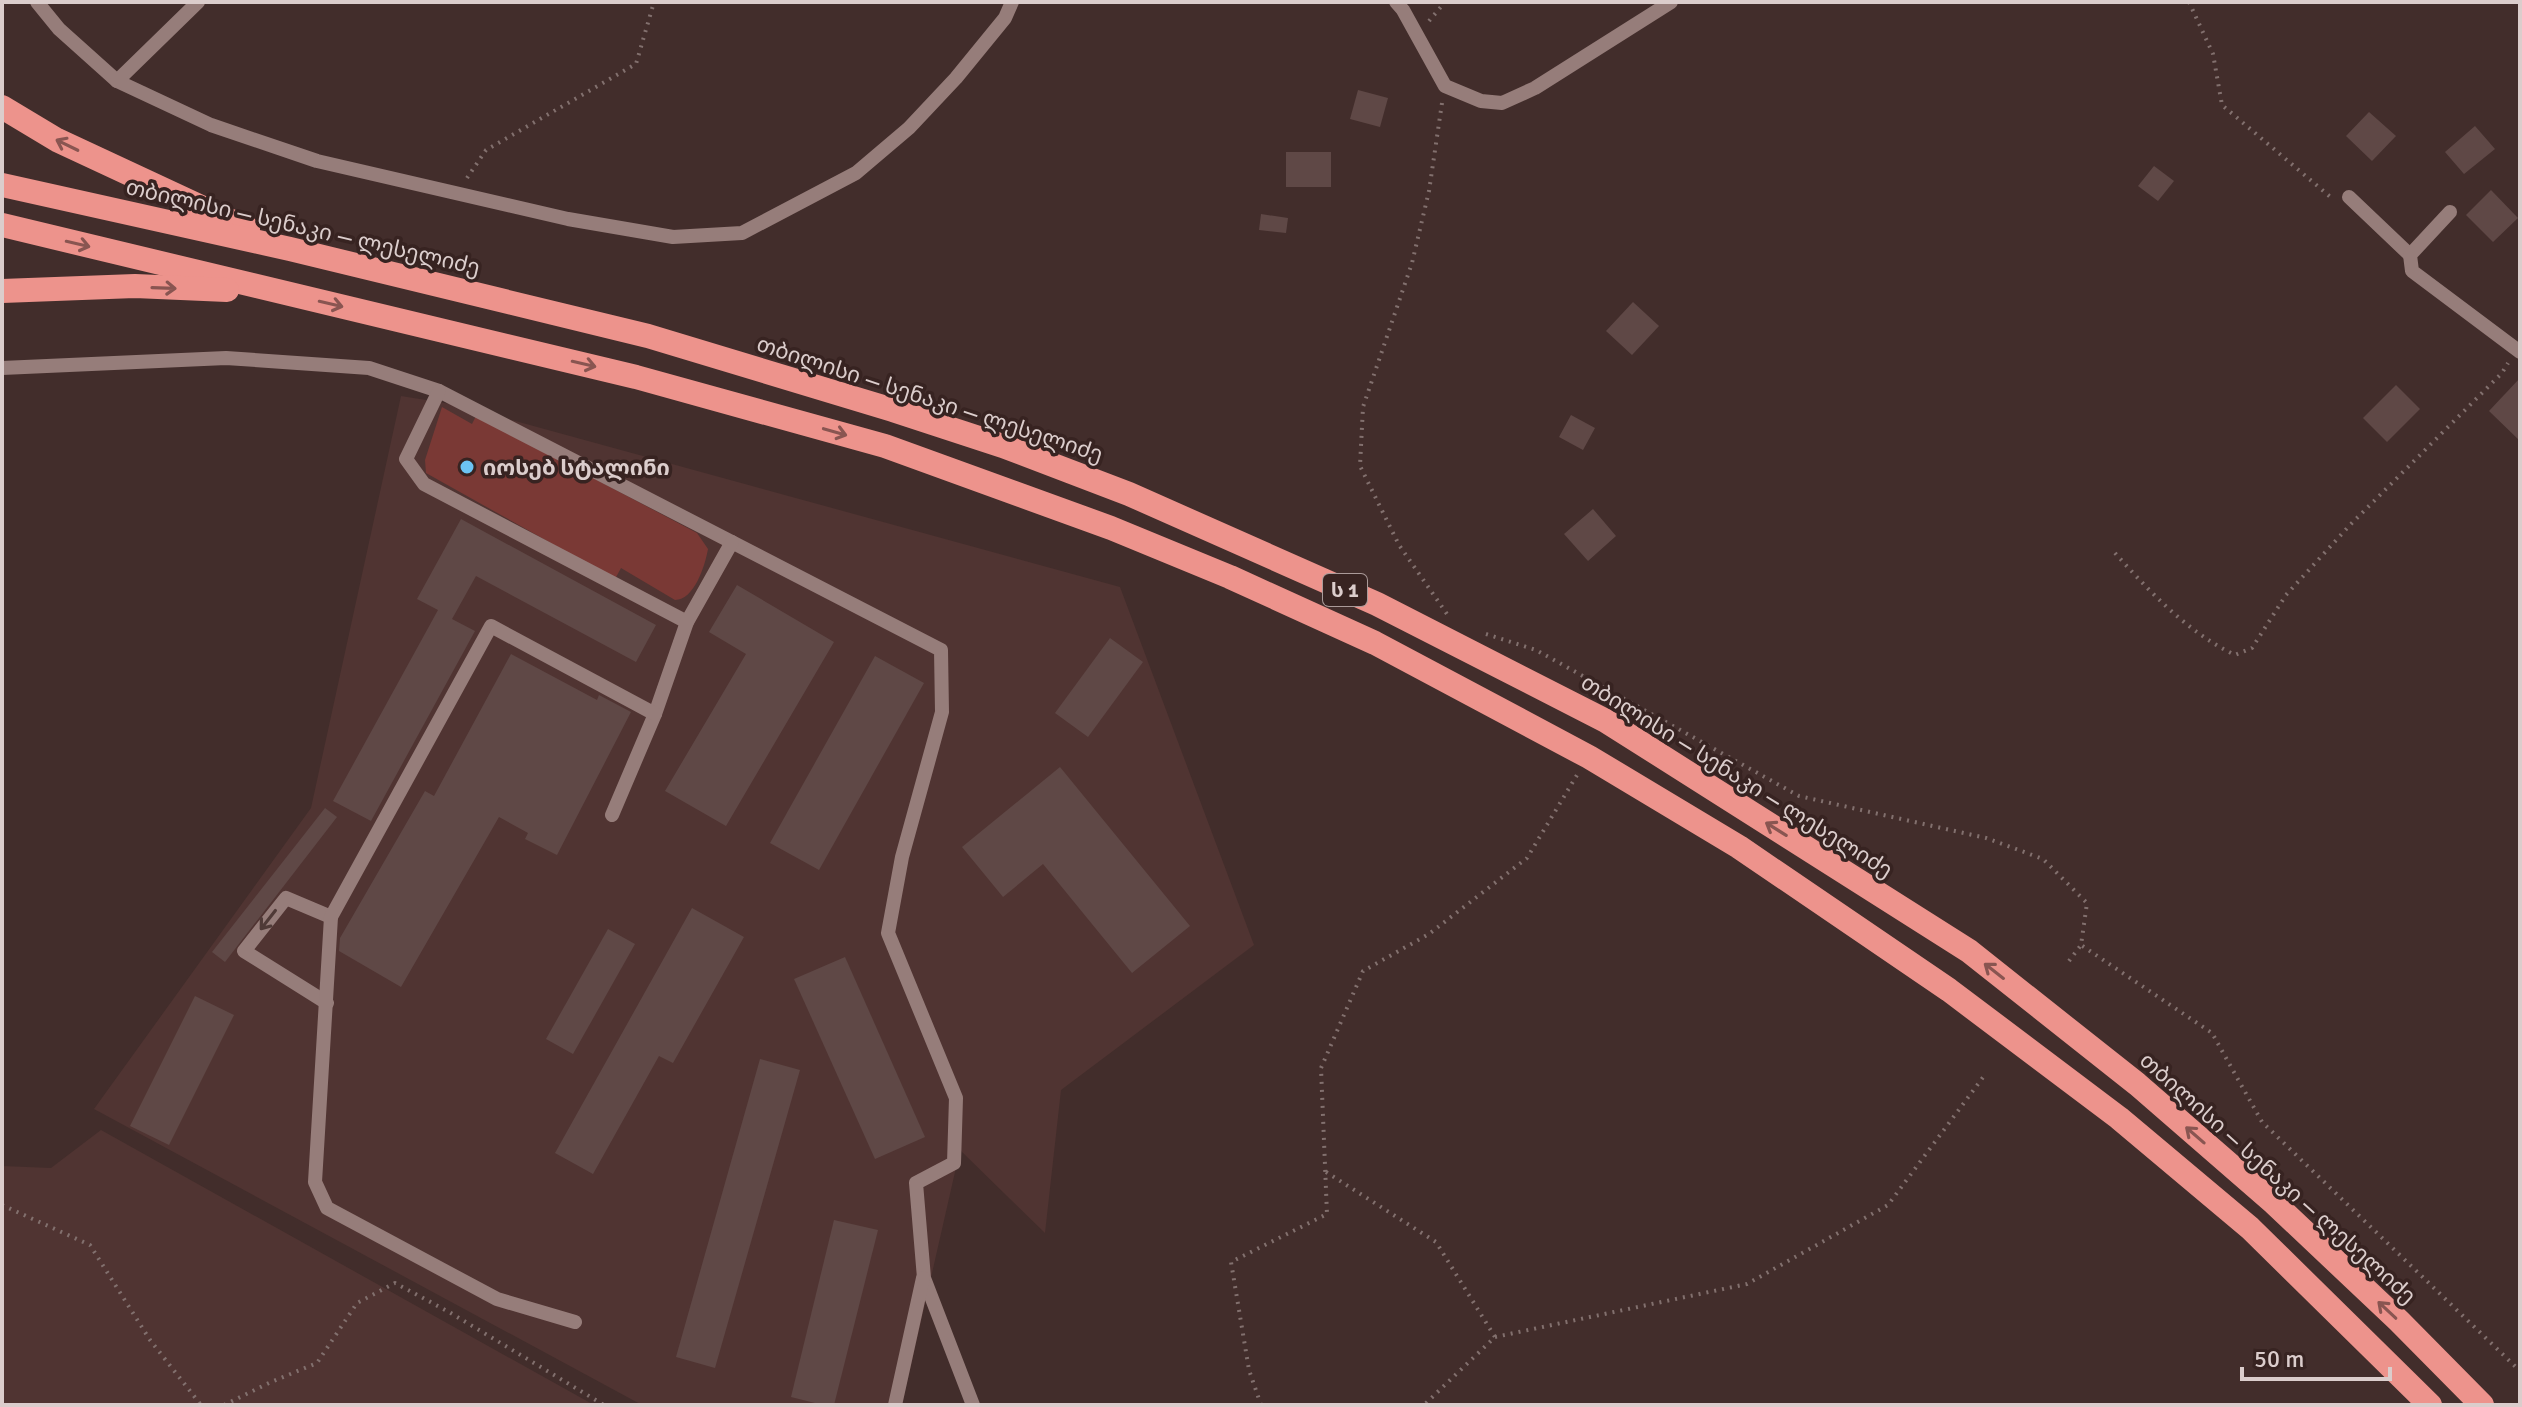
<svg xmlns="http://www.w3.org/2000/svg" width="2522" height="1407" viewBox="0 0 2522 1407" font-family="Signika,'Noto Sans Georgian',sans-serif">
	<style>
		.built { fill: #503432 }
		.green { fill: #7a3935 }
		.building { fill: #5f4846 }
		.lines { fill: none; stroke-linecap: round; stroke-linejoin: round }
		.path { stroke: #82706e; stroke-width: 4; stroke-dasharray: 2 6; stroke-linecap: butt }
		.minor { stroke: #967d7a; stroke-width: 14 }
		.highway { stroke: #ed938c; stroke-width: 24 }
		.oneway { stroke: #895551 }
		.oneway2 { stroke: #4f3a37 }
		.poi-dot { fill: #6cc3f3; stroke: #372321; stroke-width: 3 }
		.labels { text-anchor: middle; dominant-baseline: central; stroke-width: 7; stroke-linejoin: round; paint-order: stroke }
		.shield { fill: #372321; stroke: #aa9a99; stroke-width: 2 }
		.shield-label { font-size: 20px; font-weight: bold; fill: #dbcdcc }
		.street-label { font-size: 22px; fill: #dbcdcc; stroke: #372321 }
		.poi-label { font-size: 22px; font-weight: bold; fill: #dbcdcc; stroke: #372321; text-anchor: start }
	</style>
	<rect width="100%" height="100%" fill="#422d2b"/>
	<g class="built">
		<polygon points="401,396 457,405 1120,587 1254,945 1061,1090 1045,1233 960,1150 902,1405 642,1405 94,1109 311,808"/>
		<polygon points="101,1130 594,1405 2,1405 2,1166 51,1168"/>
	</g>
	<path class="green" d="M442 407 472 424 476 416 697 533 708 549C705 566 694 600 675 600L621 568 615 579 426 473 425 460Z"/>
	<g class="building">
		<polygon points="1358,90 1388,98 1380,127 1350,119"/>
		<polygon points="2369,112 2396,136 2372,161 2346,136"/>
		<polygon points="2475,126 2495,149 2464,174 2445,152"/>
		<rect x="1286" y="152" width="45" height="35"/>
		<polygon points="2154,166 2174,181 2158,201 2138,186"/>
		<polygon points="2491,190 2518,218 2493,242 2466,215"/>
		<polygon points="1261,214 1288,218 1286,233 1259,230"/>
		<polygon points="1633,302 1659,326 1632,355 1606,331"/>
		<polygon points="2520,378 2520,441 2489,411"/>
		<polygon points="2396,385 2420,409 2387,442 2363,418"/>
		<polygon points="1571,415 1595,428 1583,450 1559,437"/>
		<polygon points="1593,509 1616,536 1588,561 1564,534"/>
		<polygon points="461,519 656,625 636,662 476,576 452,619 475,631 371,821 333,801 438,610 417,599"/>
		<polygon points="737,585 834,642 726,826 665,791 746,654 709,632"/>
		<polygon points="1110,638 1143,662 1088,737 1055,713"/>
		<polygon points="511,654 597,700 599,695 631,712 557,855 525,839 528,833 499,817 401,987 339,951 340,938 425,791 434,796"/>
		<polygon points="875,656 924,683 819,870 770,843"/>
		<polygon points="1060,767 1190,926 1132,973 1043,864 1003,897 962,847"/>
		<polygon points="325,808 337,817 225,962 212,952"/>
		<polygon points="692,908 744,937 673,1063 659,1056 593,1174 555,1153"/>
		<polygon points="608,929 635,944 573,1054 546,1039"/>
		<polygon points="845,957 925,1137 875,1159 794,979"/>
		<polygon points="195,996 234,1015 169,1145 130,1126"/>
		<polygon points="760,1059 800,1070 715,1368 676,1357"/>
		<polygon points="834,1220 878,1230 834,1405 823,1405 791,1397"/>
	</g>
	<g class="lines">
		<g class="path">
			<polyline points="2189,2 2213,54 2222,105 2334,200"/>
			<polyline points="1429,21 1445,2"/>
			<polyline points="1442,103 1429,191 1412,263 1363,407 1360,466 1399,545 1447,614"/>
			<polyline points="467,178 486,150 636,64 654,2"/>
			<path d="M2115 553C2150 592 2187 632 2235 655L2252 648 2286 595 2350 525 2502 373 2508 363"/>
			<polyline points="1486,634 1536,650 1799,796 1986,838 2043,859 2087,903 2081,945 2212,1033 2262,1122 2520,1371"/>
			<polyline points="2069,961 2081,945"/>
			<polyline points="1326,1172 1436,1242 1495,1337 1424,1405"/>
			<polyline points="2,1205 90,1245 150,1340 201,1405"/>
			<polyline points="1495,1337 1747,1284 1888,1205 1984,1076"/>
			<polyline points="224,1405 271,1382 317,1363 357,1303 395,1283 449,1312 604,1405"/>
			<polyline points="1261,1405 1249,1370 1231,1262 1327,1214 1321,1068 1363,971 1429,934 1527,858 1577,775"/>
		</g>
		<g class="minor">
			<polyline points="37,2 59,29 117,81 211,125 317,161 568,219 673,237 742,233 856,173 909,128 956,78 1005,18 1012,2"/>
			<polyline points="1396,2 1403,10 1445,86 1481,101 1502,103 1535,88 1671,2"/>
			<polyline points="117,81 198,2"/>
			<polyline points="2349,197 2410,255"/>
			<polyline points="2450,212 2410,255 2412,271 2520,352"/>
			<polyline points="2,368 226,358 369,368 439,391 941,650 942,712 902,857 888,933 956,1098 954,1163 916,1183 924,1278 973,1405"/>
			<polyline points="439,391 406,459 424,484 687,622"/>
			<polyline points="612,815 655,714 687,622 732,542"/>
			<polyline points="327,1003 244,951 286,898 331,917"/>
			<polyline points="575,1322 497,1299 327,1208 315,1182 331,917 491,626 655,714"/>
			<polyline points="895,1405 923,1278"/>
		</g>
		<g class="highway">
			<polyline points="2,107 57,140 248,229"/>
			<polyline points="2,185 290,249 648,336 893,410 1003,446 1129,494 1377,604 1606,721 1969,951 2137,1084 2274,1203 2399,1321 2482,1405"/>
			<polyline points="2,225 636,377 885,446 1111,528 1230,577 1375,643 1589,757 1739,847 1949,990 2119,1118 2250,1228 2430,1405"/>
			<polyline points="2,291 135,286 227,290"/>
		</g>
	</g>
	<defs><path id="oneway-shaft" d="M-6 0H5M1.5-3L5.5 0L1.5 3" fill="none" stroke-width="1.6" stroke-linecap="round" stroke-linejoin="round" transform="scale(2)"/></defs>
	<g class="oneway">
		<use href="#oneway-shaft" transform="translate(67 145) rotate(-154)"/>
		<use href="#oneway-shaft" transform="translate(78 244) rotate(13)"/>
		<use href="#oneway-shaft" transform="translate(164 288) rotate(2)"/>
		<use href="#oneway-shaft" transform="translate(331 304) rotate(13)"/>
		<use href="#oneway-shaft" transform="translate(584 364) rotate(13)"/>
		<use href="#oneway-shaft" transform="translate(835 432) rotate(16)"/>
		<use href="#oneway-shaft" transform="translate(1776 829) rotate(-148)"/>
		<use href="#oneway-shaft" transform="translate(1994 971) rotate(-142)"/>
		<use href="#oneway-shaft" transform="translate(2195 1135) rotate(-139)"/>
		<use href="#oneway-shaft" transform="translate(2387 1310) rotate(-137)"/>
	</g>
	<use class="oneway2" href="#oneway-shaft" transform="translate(268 920) rotate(128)"/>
	<circle class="poi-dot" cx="467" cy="467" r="8"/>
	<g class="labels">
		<rect class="shield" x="1323" y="574" width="44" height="32" rx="6"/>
		<g class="shield-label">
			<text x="1345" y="590">ს 1</text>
		</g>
		<g class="street-label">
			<text transform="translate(303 227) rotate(13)">თბილისი — სენაკი — ლესელიძე</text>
			<text transform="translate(930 399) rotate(18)">თბილისი — სენაკი — ლესელიძე</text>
			<text transform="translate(1737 776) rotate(32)">თბილისი — სენაკი — ლესელიძე</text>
			<text transform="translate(2278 1178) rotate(42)">თბილისი — სენაკი — ლესელიძე</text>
		</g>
		<g class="poi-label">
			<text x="483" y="467">იოსებ სტალინი</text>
		</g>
	</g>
	<rect width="2522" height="1407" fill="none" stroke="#dbcdcc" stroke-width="8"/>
	<path d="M2242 1367v12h148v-12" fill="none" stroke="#dbcdcc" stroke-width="4"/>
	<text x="2254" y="1367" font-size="24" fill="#dbcdcc" stroke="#372321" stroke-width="6" paint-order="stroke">50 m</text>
</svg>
